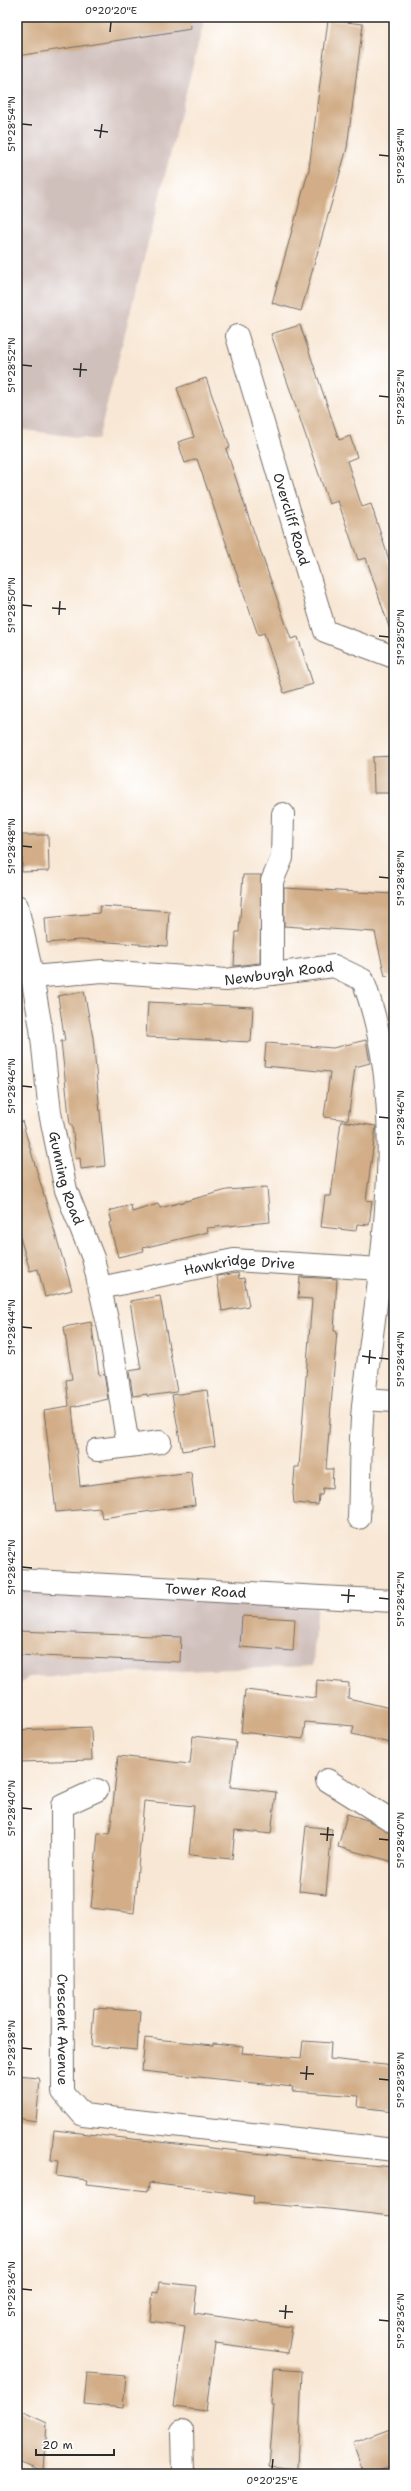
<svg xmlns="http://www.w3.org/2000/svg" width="411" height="2491" viewBox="0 0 411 2491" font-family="'Shantell Sans',sans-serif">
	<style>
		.industrial { fill: #d0c0bc }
		.building { fill: #d2ad87 }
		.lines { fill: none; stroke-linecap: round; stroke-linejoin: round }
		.street-casing { stroke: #736d66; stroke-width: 24 }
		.street { stroke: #fff; stroke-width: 22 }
		.ticks { fill: none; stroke: #2b2b2b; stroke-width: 1.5 }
		.labels { text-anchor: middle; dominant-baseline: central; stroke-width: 4; stroke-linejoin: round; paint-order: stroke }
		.street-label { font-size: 14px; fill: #2b2b2b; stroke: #fff }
		.neatline { fill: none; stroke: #2b2b2b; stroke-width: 1.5 }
		.ticks-label { font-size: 10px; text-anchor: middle; fill: #2b2b2b }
	</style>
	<rect width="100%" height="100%" fill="#fff"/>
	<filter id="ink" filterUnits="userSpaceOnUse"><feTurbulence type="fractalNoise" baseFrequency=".025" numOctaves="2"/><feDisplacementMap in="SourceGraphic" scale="8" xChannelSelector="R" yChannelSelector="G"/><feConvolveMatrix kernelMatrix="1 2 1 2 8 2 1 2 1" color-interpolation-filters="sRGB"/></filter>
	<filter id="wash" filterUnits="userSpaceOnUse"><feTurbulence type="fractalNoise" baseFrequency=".012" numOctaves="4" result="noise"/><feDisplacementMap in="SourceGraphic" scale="16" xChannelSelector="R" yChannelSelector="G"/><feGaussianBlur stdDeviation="0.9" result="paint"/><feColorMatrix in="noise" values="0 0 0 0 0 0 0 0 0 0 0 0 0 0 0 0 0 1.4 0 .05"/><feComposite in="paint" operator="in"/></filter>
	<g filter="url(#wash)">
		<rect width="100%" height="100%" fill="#f8e7d4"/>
		<g class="industrial">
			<polygon points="17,17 203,17 203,25 98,440 17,429"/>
			<polygon points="17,1580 317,1597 313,1666 29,1677 17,1686"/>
		</g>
		<g id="blocks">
			<g class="building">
				<polygon points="17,17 190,17 191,29 17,56"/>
				<polygon points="328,20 363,24 347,148 301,311 272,303 309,169"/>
				<polygon points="300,325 339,440 350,436 357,457 347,461 362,507 371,504 394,575 394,629 390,630 366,558 358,560 338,501 329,504 271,334"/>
				<polygon points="206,378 230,447 226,449 249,518 291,639 298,637 313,684 284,693 264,633 258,635 197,459 185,463 178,442 194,437 177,388"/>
				<polygon points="394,756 394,793 374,793 373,757"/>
				<polygon points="22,835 48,835 49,871 22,872"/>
				<polygon points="243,875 261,875 260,963 234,966 236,932 239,932"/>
				<polygon points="284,888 394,894 394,975 385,976 375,932 284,926"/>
				<polygon points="100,906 169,911 167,946 80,940 47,943 45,918 99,913"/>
				<polygon points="84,991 93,1038 105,1166 81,1169 80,1158 76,1159 72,1125 70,1125 61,1041 65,1041 58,996"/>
				<polygon points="148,1002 253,1007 251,1042 146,1037"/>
				<polygon points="366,1040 370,1063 355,1067 348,1120 324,1117 330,1072 264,1066 266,1043 333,1048"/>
				<polygon points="22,1121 72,1290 45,1297 38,1269 30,1271 17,1227 17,1122"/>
				<polygon points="341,1121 376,1126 366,1200 372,1201 369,1225 357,1224 356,1231 321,1227 325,1196 331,1196"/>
				<polygon points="267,1187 270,1222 207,1228 208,1232 143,1248 144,1251 118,1257 109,1223 112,1222 109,1211 131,1205 132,1212 158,1204 160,1208 227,1190"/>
				<polygon points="238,1273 239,1279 244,1278 249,1306 222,1311 217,1276"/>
				<polygon points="300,1277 337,1279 334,1331 337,1331 326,1469 333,1469 332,1489 323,1488 322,1495 319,1495 318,1505 294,1503 293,1493 295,1467 299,1467 312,1299 298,1298"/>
				<polygon points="160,1296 177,1392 147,1396 147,1394 133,1396 129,1371 141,1369 130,1301"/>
				<polygon points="91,1322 99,1375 104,1374 108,1399 72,1407 80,1486 191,1472 195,1505 102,1518 100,1508 56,1512 44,1410 69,1406 66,1380 72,1379 64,1327"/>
				<polygon points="207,1390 215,1446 182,1451 172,1395"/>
				<polygon points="242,1616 295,1619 293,1651 240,1647"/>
				<polygon points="17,1631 181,1637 180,1662 17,1655"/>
				<polygon points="317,1680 349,1683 348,1698 394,1709 394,1744 352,1734 354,1726 305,1722 303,1739 241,1732 245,1690 316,1698"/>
				<polygon points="91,1727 92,1760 17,1762 17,1730"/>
				<polygon points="193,1736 236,1741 230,1787 276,1792 271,1834 235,1830 232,1859 189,1855 194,1806 144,1801 134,1913 91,1908 98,1833 110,1834 118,1756 190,1764"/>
				<polygon points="347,1814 367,1820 394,1834 394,1862 338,1847"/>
				<polygon points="306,1826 332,1829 326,1894 299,1891"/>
				<polygon points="94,2008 140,2011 137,2050 91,2046"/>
				<polygon points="145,2038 213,2045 213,2043 243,2046 242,2053 301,2058 303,2041 331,2043 330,2059 394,2066 394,2111 358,2107 359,2096 292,2091 293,2087 142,2071"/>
				<polygon points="17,2076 39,2078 40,2081 36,2121 17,2118"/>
				<polygon points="54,2130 334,2162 394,2167 394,2200 391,2216 329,2209 253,2203 254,2196 232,2193 149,2183 148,2191 121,2188 86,2184 87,2180 56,2176 58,2161 51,2160"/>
				<polygon points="159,2282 197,2286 194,2313 292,2327 288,2353 215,2343 206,2411 174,2407 185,2326 150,2321 153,2292 158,2293"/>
				<polygon points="273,2369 302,2371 298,2469 269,2466 274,2405 271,2405"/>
				<polygon points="87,2373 126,2376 123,2408 84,2404"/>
				<polygon points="17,2409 47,2423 44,2471 17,2460"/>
				<polygon points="394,2428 394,2465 364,2474 353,2443"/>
			</g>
		</g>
	</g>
	<g filter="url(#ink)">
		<use href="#blocks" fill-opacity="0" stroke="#736d66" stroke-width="1"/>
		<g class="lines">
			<defs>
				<g id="street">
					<path id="s1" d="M237 336 325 631 394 657"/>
					<path id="s2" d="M17 906 30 965 41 1028 50 1113 66 1190 93 1258 110 1333 128 1446"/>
					<polyline points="272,974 272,881 282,858 283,814"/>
					<path id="s3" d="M32 977 102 971 226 980 334 966 363 980C411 1110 380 1263 364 1397 359 1437 361 1478 359 1518"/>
					<path id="s4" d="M100 1288 234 1260 381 1269"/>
					<polyline points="364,1399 394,1401"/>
					<polyline points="97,1450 160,1442"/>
					<path id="s5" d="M17 1580 394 1601"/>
					<polyline points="327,1780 394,1822"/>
					<path id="s6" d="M97 1790 62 1806 63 2092 83 2115 394 2150"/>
					<polyline points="182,2431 183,2474"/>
				</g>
			</defs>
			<use href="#street" class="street-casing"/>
			<use href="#street" class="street"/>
		</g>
	</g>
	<path class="ticks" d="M110 32 111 22M22 124 32 125M94 130 108 132M100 138 102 124M379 155 389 156M22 365 32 366M73 369 87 370M80 377 81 363M379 396 389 397M22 605 32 606M52 608 66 609M59 615 60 601M379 636 389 637M22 846 32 847M379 877 389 878M22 1086 32 1087M379 1117 389 1118M22 1327 32 1328M362 1356 376 1358M379 1358 389 1359M369 1364 370 1350M22 1567 32 1568M341 1595 355 1596M379 1598 389 1599M348 1603 349 1589M22 1808 32 1809M320 1834 334 1835M379 1839 389 1840M327 1841 328 1827M22 2048 32 2049M300 2073 314 2074M379 2079 389 2080M306 2080 307 2066M22 2289 32 2290M279 2311 293 2312M285 2319 286 2305M379 2320 389 2321M272 2469 273 2459"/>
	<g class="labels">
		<g class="street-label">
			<text stroke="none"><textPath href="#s1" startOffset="191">Overcliff Road</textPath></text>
			<text stroke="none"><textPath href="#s3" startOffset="248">Newburgh Road</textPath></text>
			<text stroke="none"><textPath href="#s2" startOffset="277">Gunning Road</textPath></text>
			<text stroke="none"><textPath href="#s4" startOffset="142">Hawkridge Drive</textPath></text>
			<text stroke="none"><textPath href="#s5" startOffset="189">Tower Road</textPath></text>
			<text stroke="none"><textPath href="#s6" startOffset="262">Crescent Avenue</textPath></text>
		</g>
	</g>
	<rect width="411" height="2491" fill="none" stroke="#fff" stroke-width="44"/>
	<path d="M36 2449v6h78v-6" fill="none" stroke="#2b2b2b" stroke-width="2"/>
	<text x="42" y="2449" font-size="12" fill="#2b2b2b" stroke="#ffffff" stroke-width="3" paint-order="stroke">20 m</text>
	<rect x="22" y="22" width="367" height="2447" class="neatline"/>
	<g class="ticks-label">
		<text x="111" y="14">0°20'20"E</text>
		<text transform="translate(11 124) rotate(-90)" y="4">51°28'54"N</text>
		<text transform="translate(400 156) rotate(-90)" y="4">51°28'54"N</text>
		<text transform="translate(11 365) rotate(-90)" y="4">51°28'52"N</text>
		<text transform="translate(400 397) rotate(-90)" y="4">51°28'52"N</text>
		<text transform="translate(11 605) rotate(-90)" y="4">51°28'50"N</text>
		<text transform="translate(400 637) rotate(-90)" y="4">51°28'50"N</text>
		<text transform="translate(11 846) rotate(-90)" y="4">51°28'48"N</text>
		<text transform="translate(400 878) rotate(-90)" y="4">51°28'48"N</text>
		<text transform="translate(11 1086) rotate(-90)" y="4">51°28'46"N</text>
		<text transform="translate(400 1118) rotate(-90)" y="4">51°28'46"N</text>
		<text transform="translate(11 1327) rotate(-90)" y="4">51°28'44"N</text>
		<text transform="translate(400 1359) rotate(-90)" y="4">51°28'44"N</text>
		<text transform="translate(11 1567) rotate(-90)" y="4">51°28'42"N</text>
		<text transform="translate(400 1599) rotate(-90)" y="4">51°28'42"N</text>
		<text transform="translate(11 1808) rotate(-90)" y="4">51°28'40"N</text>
		<text transform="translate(400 1840) rotate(-90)" y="4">51°28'40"N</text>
		<text transform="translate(11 2048) rotate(-90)" y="4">51°28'38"N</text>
		<text transform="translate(400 2080) rotate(-90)" y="4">51°28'38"N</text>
		<text transform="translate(11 2289) rotate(-90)" y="4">51°28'36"N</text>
		<text transform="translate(400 2321) rotate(-90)" y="4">51°28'36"N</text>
		<text x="272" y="2484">0°20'25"E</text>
	</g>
</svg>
